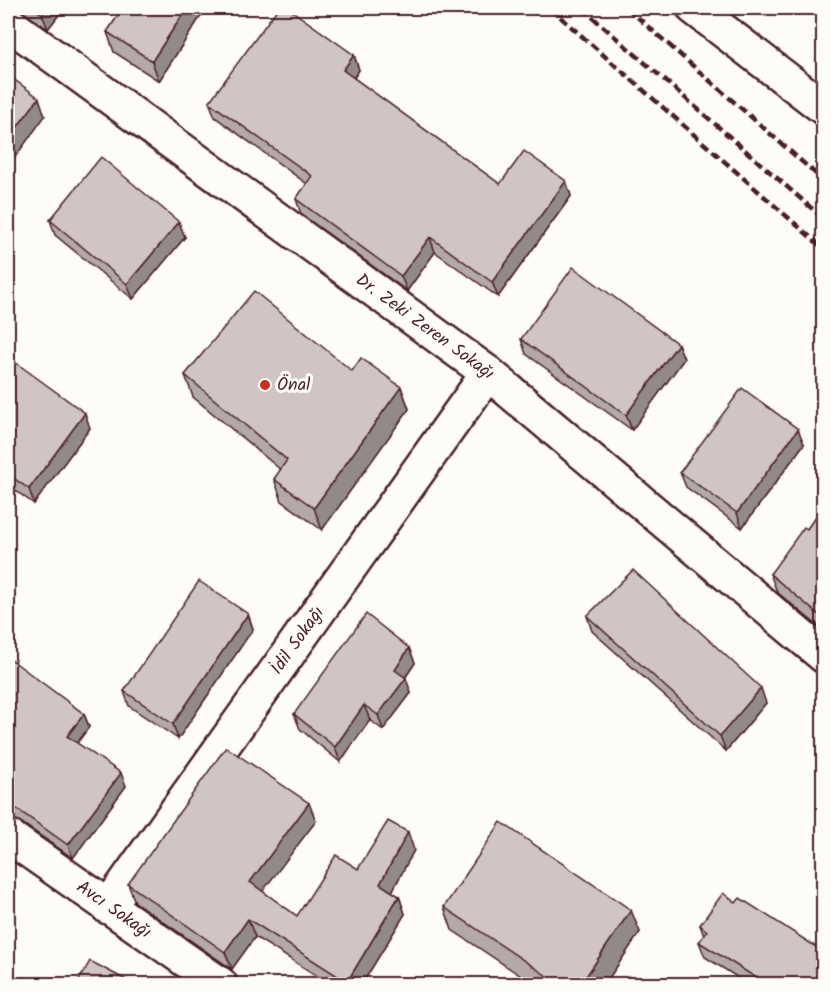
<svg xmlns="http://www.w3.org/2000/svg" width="831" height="992" viewBox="0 0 831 992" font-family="Kalam,sans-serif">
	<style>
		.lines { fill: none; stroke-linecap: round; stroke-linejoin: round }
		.street-casing { stroke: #4a1f2b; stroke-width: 38 }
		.secondary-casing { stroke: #4a1f2b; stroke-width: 38 }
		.street { stroke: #fdfcf7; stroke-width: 33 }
		.secondary { stroke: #fdfcf7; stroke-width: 33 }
		.rail { stroke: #4a1f2b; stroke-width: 4.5; stroke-dasharray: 9 4.5; stroke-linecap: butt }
		.wall { fill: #b3a9a9; stroke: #4a1f2b; stroke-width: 1.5 }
		.shaded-wall { fill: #928a89; stroke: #4a1f2b; stroke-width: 1.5 }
		.building { fill: #d0c5c4; stroke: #4a1f2b; stroke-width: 1.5 }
		.poi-dot { fill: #c8321e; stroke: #fdfcf7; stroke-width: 2 }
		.labels { text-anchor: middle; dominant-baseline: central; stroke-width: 6; stroke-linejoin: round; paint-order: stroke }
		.street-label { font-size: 18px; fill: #4a1f2b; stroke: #fdfcf7 }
		.poi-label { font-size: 18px; fill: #4a1f2b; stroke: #fdfcf7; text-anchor: start }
	</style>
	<rect width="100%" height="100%" fill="#fdfcf7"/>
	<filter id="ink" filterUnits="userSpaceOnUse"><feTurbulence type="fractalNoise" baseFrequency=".0167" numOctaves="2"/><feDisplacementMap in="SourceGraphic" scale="12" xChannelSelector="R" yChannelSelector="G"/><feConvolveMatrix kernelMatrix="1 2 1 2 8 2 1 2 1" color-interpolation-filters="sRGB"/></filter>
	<g filter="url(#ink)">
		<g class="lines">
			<defs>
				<g id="street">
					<path id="s1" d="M8 23 488 373 824 656"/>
					<path id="s2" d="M8 836 220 984"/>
					<path id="s3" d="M108 907 488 373"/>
				</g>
				<polyline id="secondary" points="694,8 824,108"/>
			</defs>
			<use href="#street" class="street-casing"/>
			<use href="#secondary" class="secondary-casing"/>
			<use href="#street" class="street"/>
			<use href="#secondary" class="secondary"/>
			<g class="rail">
				<polyline points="550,8 824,249"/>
				<polyline points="582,8 824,219"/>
				<polyline points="627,8 824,181"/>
			</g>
		</g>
		<g class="wall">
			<polygon points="18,8 64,8 48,29"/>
			<polygon points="123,8 206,8 159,81 114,52 107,32"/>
			<polygon points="354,55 359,70 354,78 500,184 566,181 571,196 498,297 435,252 407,291 301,214 296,199 307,184 215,117 209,102"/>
			<polygon points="50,220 185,237 133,299 55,235"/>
			<polygon points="521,339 678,344 684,359 632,430 526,354"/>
			<polygon points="8,357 90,428 34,504 8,485"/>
			<polygon points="185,375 401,387 409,409 322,530 282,501 274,479 281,470 193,397"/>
			<polygon points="804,444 742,528 686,487 680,472"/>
			<polygon points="824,505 824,631 777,592 770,574 807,529"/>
			<polygon points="248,614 253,629 178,739 129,706 124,691"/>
			<polygon points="587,616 766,703 726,751 592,631"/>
			<polygon points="409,648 415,663 405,678 411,693 383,730 370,720 340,762 300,729 294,714"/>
			<polygon points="8,661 84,714 89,727 77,743 126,786 73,858 19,821 11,818 8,815"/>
			<polygon points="316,821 262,891 297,916 358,869 414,850 392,892 399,896 405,914 362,984 330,984 255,937 232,969 135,902 128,884"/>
			<polygon points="736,903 824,984 748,984 705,957 699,942 704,936 700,925"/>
			<polygon points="444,907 640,932 605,984 533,984 452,930"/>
		</g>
		<g class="shaded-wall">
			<polygon points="47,8 64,8 48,29 42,14"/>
			<polygon points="187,8 206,8 159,81 152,61"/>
			<polygon points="354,55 359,70 348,85 343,70"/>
			<polygon points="39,98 45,116 10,164 8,157 8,139"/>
			<polygon points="566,181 571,196 498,297 492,282"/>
			<polygon points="179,222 185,237 133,299 127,284"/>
			<polygon points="430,237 435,252 407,291 401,276"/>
			<polygon points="678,344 684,359 632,430 626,415"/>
			<polygon points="401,387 409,409 322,530 314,508"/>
			<polygon points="85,413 90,428 34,504 29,489"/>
			<polygon points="798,429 804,444 742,528 737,513"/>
			<polygon points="248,614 253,629 178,739 173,724"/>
			<polygon points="409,648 415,663 400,685 395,670"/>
			<polygon points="406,678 411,693 383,730 378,715"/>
			<polygon points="761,688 766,703 726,751 720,736"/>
			<polygon points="364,705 370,720 340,762 335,747"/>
			<polygon points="84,714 89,727 72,750 67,736"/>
			<polygon points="121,773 126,786 73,858 68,845"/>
			<polygon points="309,803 316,821 256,900 250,882"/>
			<polygon points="408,832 414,850 387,901 380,884"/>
			<polygon points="399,896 405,914 362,984 348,984 347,982"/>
			<polygon points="8,899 11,909 8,914"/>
			<polygon points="631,910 640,932 605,984 581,984"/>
			<polygon points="248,919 255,937 232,969 225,952"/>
		</g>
		<g class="building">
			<polygon points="34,8 47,8 42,14"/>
			<polygon points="123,8 187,8 152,61 107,32"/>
			<polygon points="278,8 288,8 354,55 343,70 500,184 524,151 566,181 492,282 430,237 401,276 296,199 312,176 209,102"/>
			<polygon points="8,75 39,98 8,139"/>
			<polygon points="101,157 179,222 127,284 50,220"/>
			<polygon points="573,267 678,344 626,415 521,339"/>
			<polygon points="254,291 352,371 361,358 401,387 314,508 274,479 287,460 185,375"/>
			<polygon points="8,357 85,413 29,489 8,474"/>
			<polygon points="742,388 798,429 737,513 680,472"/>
			<polygon points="824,505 824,619 770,574 804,527 807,529"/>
			<polygon points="633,570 761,688 720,736 587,616"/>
			<polygon points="199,581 248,614 173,724 124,691"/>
			<polygon points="366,614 409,648 395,670 406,678 378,715 364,705 335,747 294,714"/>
			<polygon points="9,658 84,714 67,736 121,773 68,845 14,807 8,805 8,661"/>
			<polygon points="226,747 309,803 250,882 297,916 336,855 358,869 388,821 408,832 380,884 399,896 347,982 248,919 225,952 128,884"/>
			<polygon points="501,822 631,910 581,984 559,984 444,907"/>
			<polygon points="723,893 736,903 740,898 824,952 824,984 766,984 699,942 707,931 700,925"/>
			<polygon points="90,961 128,981 132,984 77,984"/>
		</g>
	</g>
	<circle class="poi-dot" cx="265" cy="385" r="6"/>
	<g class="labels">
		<g class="street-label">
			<text stroke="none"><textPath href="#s1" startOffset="516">Dr. Zeki Zeren Sokağı</textPath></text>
			<text stroke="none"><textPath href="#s3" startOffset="327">İdil Sokağı</textPath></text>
			<text stroke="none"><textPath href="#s2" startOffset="129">Avcı Sokağı</textPath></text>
		</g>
		<g class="poi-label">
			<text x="277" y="385">Önal</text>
		</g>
	</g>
	<rect width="831" height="992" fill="none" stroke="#fdfcf7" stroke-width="30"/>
	<rect x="15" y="15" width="801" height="962" fill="none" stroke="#4a1f2b" stroke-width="2" filter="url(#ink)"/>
</svg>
